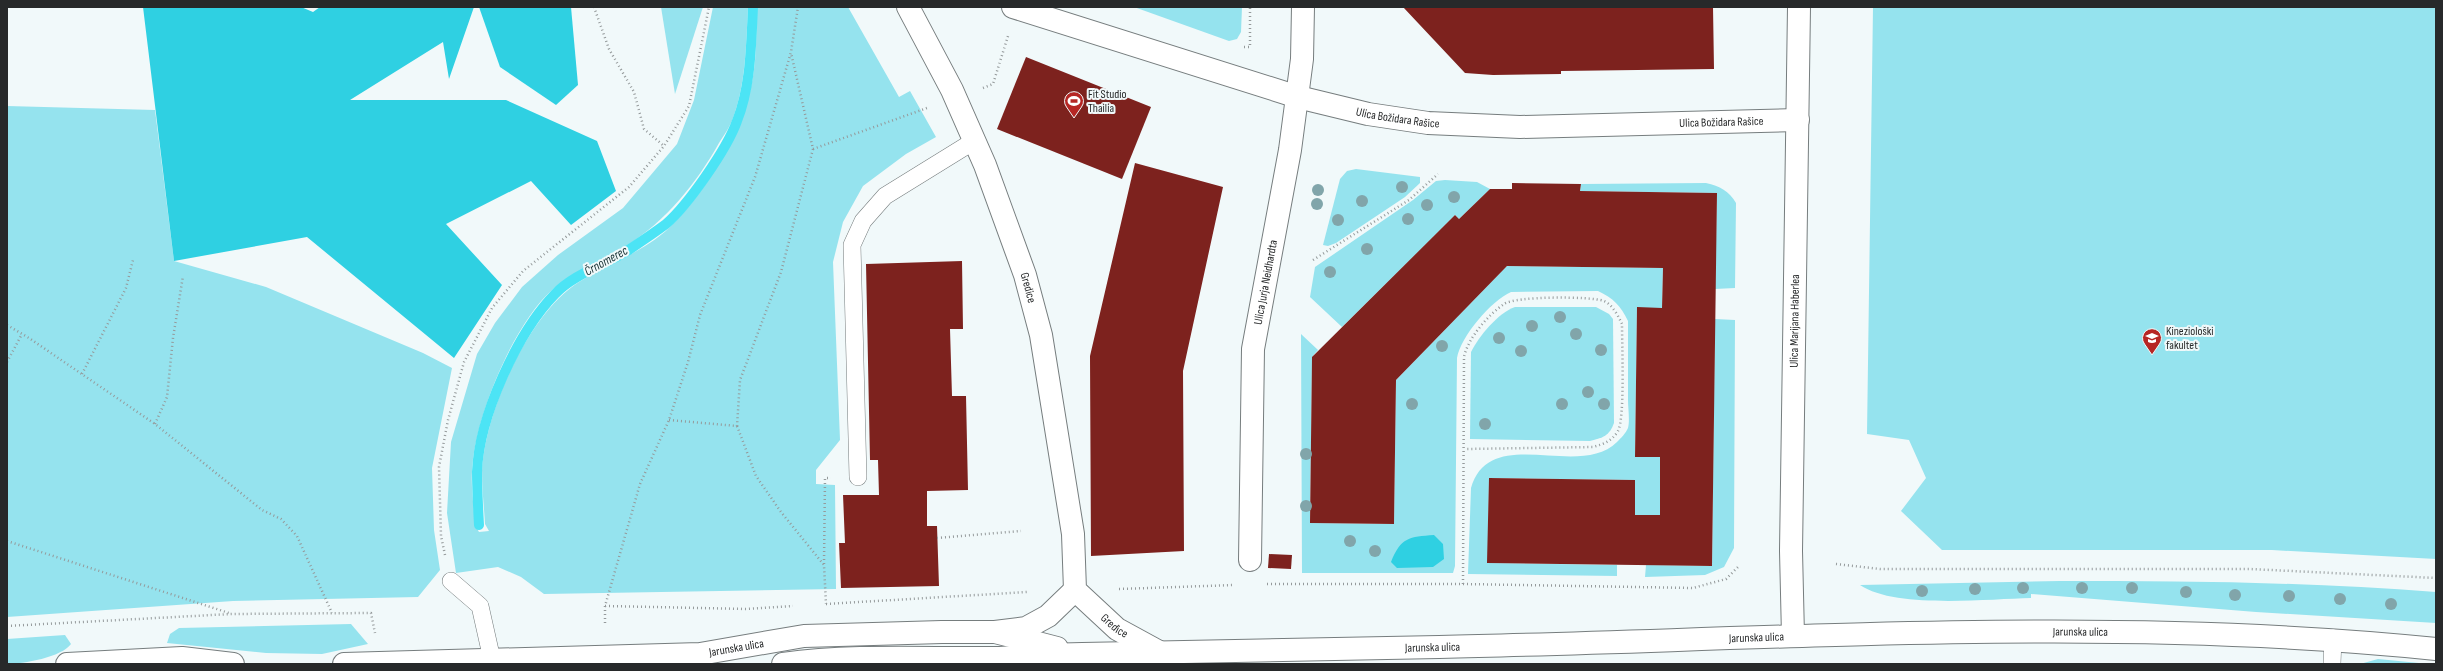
<svg xmlns="http://www.w3.org/2000/svg" width="2443" height="671" viewBox="0 0 2443 671" font-family="'Sofia Sans Condensed',sans-serif">
	<style>
		.green { fill: #95e3ee }
		.forest { fill: #2fd0e2 }
		.lines { fill: none; stroke-linecap: round; stroke-linejoin: round }
		.stream { stroke: #4ce4f5; stroke-width: 10 }
		.building { fill: #7d221e }
		.service-casing { stroke: #767d7e; stroke-width: 18 }
		.minor-casing { stroke: #767d7e; stroke-width: 24 }
		.tertiary-casing { stroke: #767d7e; stroke-width: 24 }
		.path { stroke: #959a9b; stroke-width: 2.5; stroke-dasharray: 1 3; stroke-linecap: butt }
		.service { stroke: #fff; stroke-width: 17 }
		.minor { stroke: #fff; stroke-width: 22 }
		.tertiary { stroke: #fff; stroke-width: 22 }
		.tree { fill: #81a5aa }
		.labels { text-anchor: middle; dominant-baseline: central; stroke-width: 4; stroke-linejoin: round; paint-order: stroke }
		.poi-label { font-size: 12px; fill: #27292a; stroke: #f1f9fa; text-anchor: start }
		.street-label { font-size: 12px; fill: #27292a; stroke: #f1f9fa }
		.water-label { font-size: 13px; font-style: italic; fill: #183134; stroke: #f1f9fa }
	</style>
	<rect width="100%" height="100%" fill="#f1f9fa"/>
	<g class="green">
		<polygon points="661,7 703,7 675,94"/>
		<path d="M713 7H748C746 44 746 83 733 118 730 127 724 135 719 143 696 184 666 221 626 246 602 261 574 270 553 289 513 324 474 419 472 472 471 489 474 508 475 525L479 532 489 531 485 524C484 507 482 489 482 471 485 412 528 314 579 282 609 263 644 252 670 227 705 194 744 129 752 82 757 58 756 31 757 7H848L899 97 910 91 936 137 906 154 863 186 843 222 833 262 840 440 816 470V484L835 485 836 589 544 594 521 577 498 567 456 573 447 513 451 442 477 354 495 323 522 287 558 255 623 208 677 144 694 100Z"/>
		<polygon points="1134,7 1242,7 1241,32 1237,39 1229,41"/>
		<polygon points="1873,7 2436,7 2436,559 2272,550 1942,550 1901,511 1926,478 1909,440 1867,434"/>
		<polygon points="7,106 155,110 174,261 266,287 423,353 452,368 432,468 434,530 440,570 418,597 233,601 7,617"/>
		<polygon points="1356,169 1420,177 1420,183 1405,197 1336,243 1328,246 1323,245 1340,179 1347,171"/>
		<polygon points="1445,180 1477,182 1490,189 1459,219 1455,215 1342,327 1310,297 1315,267 1413,200 1436,181"/>
		<path d="M1706 183C1720 186 1729 191 1736 203L1735 288 1715 289 1717 193 1580 191 1581 184Z"/>
		<path d="M1507 266 1663 268 1662 308H1637L1635 456 1660 457V515H1635V480L1489 478 1488 563 1617 565V576L1468 574 1471 488C1490 423 1579 480 1617 442 1621 438 1626 433 1628 428 1630 420 1628 408 1628 400 1628 374 1628 347 1628 321 1621 306 1613 298 1598 291L1511 292C1491 301 1461 336 1457 358L1455 566 1453 573H1302L1301 334 1318 350 1312 357 1310 523 1394 524 1396 380Z"/>
		<path d="M1515 307H1596L1609 314 1613 319 1614 423C1610 435 1603 438 1590 441L1470 439 1471 352C1479 336 1498 313 1515 307Z"/>
		<polygon points="1715,319 1735,320 1734,548 1724,567 1705,575 1645,577 1646,565 1712,566"/>
		<path d="M2060 581C2186 581 2311 582 2436 592V623L2256 612 2031 594V598C1987 599 1895 609 1860 585Z"/>
		<polygon points="351,624 368,644 322,654 266,653 167,643 170,634 179,628"/>
		<path d="M65 635 71 644C62 657 23 664 7 664V639Z"/>
		<polygon points="2378,659 2429,664 2360,664"/>
	</g>
	<g class="forest">
		<polygon points="143,7 301,7 313,12 320,7 474,7 449,79 443,42 350,100 506,100 597,141 616,191 571,225 531,181 446,224 502,285 454,358 307,237 174,261"/>
		<polygon points="479,7 571,7 578,85 556,105 500,67"/>
		<path d="M1434 535 1443 544 1444 559 1433 567 1397 568 1391 562C1401 537 1409 537 1434 535Z"/>
	</g>
	<g class="lines">
		<path class="stream" d="M479 525C478 507 477 489 477 472 479 417 517 333 555 294 575 273 606 265 630 249 642 241 654 233 666 224 688 205 727 149 737 121 751 86 751 45 753 7"/>
	</g>
	<g class="building">
		<polygon points="1403,7 1713,7 1714,69 1561,71 1561,74 1493,75 1465,73"/>
		<polygon points="1026,57 1151,107 1122,179 997,129"/>
		<polygon points="1135,163 1223,187 1183,371 1184,551 1091,556 1090,356"/>
		<polygon points="1512,183 1581,184 1580,191 1717,193 1712,566 1487,563 1489,478 1635,480 1635,515 1660,515 1660,457 1635,457 1637,307 1662,308 1663,268 1507,266 1396,380 1394,524 1310,523 1312,357 1455,215 1459,219 1490,189 1512,189"/>
		<polygon points="962,261 963,329 950,329 952,396 966,396 968,490 927,491 927,526 937,526 939,586 841,588 839,543 845,543 843,495 879,495 878,460 870,460 866,264"/>
		<polygon points="1269,554 1292,555 1291,569 1268,568"/>
	</g>
	<g class="lines">
		<defs>
			<g id="service">
				<polyline points="858,477 852,245 863,221 885,196 974,141"/>
				<polyline points="451,581 480,606 493,664"/>
				<polyline points="2332,664 2333,638"/>
			</g>
			<g id="minor">
				<path id="s1" d="M908 7 952 90 985 165 1025 275 1041 335 1073 534 1075 590 1117 629 1161 653"/>
				<path id="s2" d="M1013 7 1298 97 1368 114 1428 123 1520 127 1798 120"/>
				<path id="s3" d="M1250 560 1253 349 1290 150 1302 59 1303 7"/>
				<polyline points="995,632 1026,628 1048,616 1075,590"/>
			</g>
			<g id="tertiary">
				<path id="s4" d="M1793 636 1791 551 1799 7"/>
				<polyline points="67,664 182,658 233,664"/>
				<path id="s5" d="M344 664 700 654 804 636 942 632H995L1057 648"/>
				<path id="s6" d="M783 664C855 654 927 659 999 658 1027 657 1054 654 1082 654 1201 651 1320 650 1439 647 1771 640 2105 615 2436 649"/>
			</g>
		</defs>
		<use href="#service" class="service-casing"/>
		<use href="#minor" class="minor-casing"/>
		<use href="#tertiary" class="tertiary-casing"/>
		<g class="path">
			<polyline points="594,7 609,49 634,92 644,129 664,146"/>
			<polyline points="1244,47 1250,47 1250,7"/>
			<polyline points="983,88 993,84 1008,36"/>
			<polyline points="813,149 927,108"/>
			<polyline points="1313,260 1409,200 1438,174"/>
			<polyline points="7,325 29,338 155,424 262,510 281,519 297,536 332,613"/>
			<polyline points="7,362 22,334"/>
			<polyline points="82,374 126,288 133,260"/>
			<polyline points="669,420 737,426 740,380 781,272 813,149 791,53"/>
			<polyline points="155,424 167,397 173,338 183,276"/>
			<polyline points="737,426 756,476 781,512 824,565 826,604"/>
			<polyline points="937,538 1021,531"/>
			<polyline points="7,541 229,613"/>
			<polyline points="445,555 441,536 439,467 448,420 464,362 492,308 523,271 629,187 664,146 689,106 709,7"/>
			<polyline points="824,564 825,478 831,478"/>
			<polyline points="1836,564 1880,569 2250,569 2436,578"/>
			<polyline points="1267,584 1463,584 1693,588 1726,579 1738,567"/>
			<path d="M1463 584 1464 357C1468 338 1488 315 1504 304 1515 296 1590 296 1604 301 1613 305 1618 316 1622 324 1622 344 1625 418 1618 431 1612 441 1604 444 1593 447L1465 449"/>
			<polyline points="1119,589 1234,585"/>
			<polyline points="826,604 1027,592"/>
			<polyline points="605,606 747,609 793,606"/>
			<polyline points="605,623 605,606 640,484 669,420 688,362 700,315 755,177 791,52 798,7"/>
			<polyline points="7,626 231,614 371,613 375,633"/>
		</g>
		<use href="#service" class="service"/>
		<use href="#minor" class="minor"/>
		<use href="#tertiary" class="tertiary"/>
	</g>
	<g class="tree">
		<circle cx="1402" cy="187" r="6"/>
		<circle cx="1318" cy="190" r="6"/>
		<circle cx="1454" cy="197" r="6"/>
		<circle cx="1362" cy="201" r="6"/>
		<circle cx="1317" cy="204" r="6"/>
		<circle cx="1427" cy="205" r="6"/>
		<circle cx="1408" cy="219" r="6"/>
		<circle cx="1338" cy="220" r="6"/>
		<circle cx="1367" cy="249" r="6"/>
		<circle cx="1330" cy="272" r="6"/>
		<circle cx="1560" cy="317" r="6"/>
		<circle cx="1532" cy="326" r="6"/>
		<circle cx="1576" cy="334" r="6"/>
		<circle cx="1499" cy="338" r="6"/>
		<circle cx="1442" cy="346" r="6"/>
		<circle cx="1601" cy="350" r="6"/>
		<circle cx="1521" cy="351" r="6"/>
		<circle cx="1588" cy="392" r="6"/>
		<circle cx="1412" cy="404" r="6"/>
		<circle cx="1562" cy="404" r="6"/>
		<circle cx="1604" cy="404" r="6"/>
		<circle cx="1485" cy="424" r="6"/>
		<circle cx="1306" cy="454" r="6"/>
		<circle cx="1306" cy="506" r="6"/>
		<circle cx="1350" cy="541" r="6"/>
		<circle cx="1375" cy="551" r="6"/>
		<circle cx="2023" cy="588" r="6"/>
		<circle cx="2082" cy="588" r="6"/>
		<circle cx="2132" cy="588" r="6"/>
		<circle cx="1975" cy="589" r="6"/>
		<circle cx="1922" cy="591" r="6"/>
		<circle cx="2186" cy="592" r="6"/>
		<circle cx="2235" cy="595" r="6"/>
		<circle cx="2289" cy="596" r="6"/>
		<circle cx="2340" cy="599" r="6"/>
		<circle cx="2391" cy="604" r="6"/>
	</g>
	<defs>
		<symbol id="stadium-pin" viewBox="-11 -11 22 30"><path d="M0 17L-7.5 6A9.5 9.5 0 1 1 7.5 6Z" fill="#b62624" stroke="#f1f9fa"/><path d="M0-5a6.5 5 0 1 0 0 10a6.5 5 0 1 0 0-10ZM-3.5-1.8h7v3.6h-7Z" fill="#fff"/></symbol>
		<symbol id="university-pin" viewBox="-11 -11 22 30"><path d="M0 17L-7.5 6A9.5 9.5 0 1 1 7.5 6Z" fill="#b62624" stroke="#f1f9fa"/><path d="M0-5L7-2L0 1L-7-2ZM-4 1L0 2.5L4 1V4Q0 6-4 4Z" fill="#fff"/></symbol>
	</defs>
	<g fill-rule="evenodd">
		<use href="#stadium-pin" x="1063" y="90" width="22" height="30"/>
		<use href="#university-pin" x="2141" y="327" width="22" height="30"/>
	</g>
	<g class="labels">
		<g class="poi-label">
			<text x="1088" y="94">Fit Studio<tspan x="1088" dy="14">Thailia</tspan></text>
			<text x="2166" y="331">Kineziološki<tspan x="2166" dy="14">fakultet</tspan></text>
		</g>
		<g class="street-label">
			<text stroke="none"><textPath href="#s2" startOffset="401">Ulica Božidara Rašice</textPath></text>
			<text stroke="none"><textPath href="#s2" startOffset="725">Ulica Božidara Rašice</textPath></text>
			<text stroke="none"><textPath href="#s3" startOffset="279">Ulica Jurja Neidhardta</textPath></text>
			<text stroke="none"><textPath href="#s1" startOffset="306">Gredice</textPath></text>
			<text stroke="none"><textPath href="#s4" startOffset="315">Ulica Marijana Haberlea</textPath></text>
			<text stroke="none"><textPath href="#s1" startOffset="666">Gredice</textPath></text>
			<text stroke="none"><textPath href="#s6" startOffset="1298">Jarunska ulica</textPath></text>
			<text stroke="none"><textPath href="#s6" startOffset="974">Jarunska ulica</textPath></text>
			<text stroke="none"><textPath href="#s6" startOffset="650">Jarunska ulica</textPath></text>
			<text stroke="none"><textPath href="#s5" startOffset="393">Jarunska ulica</textPath></text>
		</g>
		<g class="water-label">
			<text transform="translate(606 261) rotate(-29)">Črnomerec</text>
		</g>
	</g>
	<rect width="2443" height="671" fill="none" stroke="#27292a" stroke-width="16"/>
</svg>
